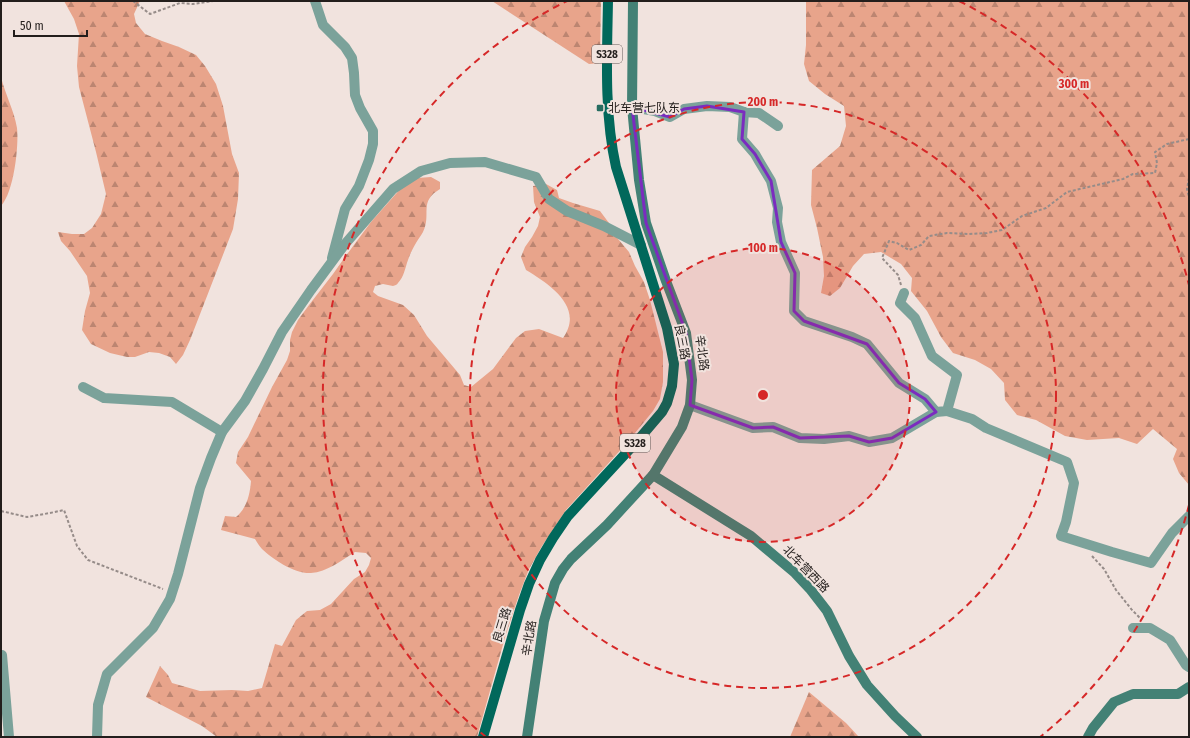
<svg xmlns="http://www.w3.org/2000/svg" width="1190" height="738" viewBox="0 0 1190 738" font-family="'Fira Sans Condensed','Noto Sans SC',sans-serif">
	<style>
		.forest { fill: url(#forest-firs) }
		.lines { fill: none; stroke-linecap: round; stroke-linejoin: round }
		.path { stroke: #968c89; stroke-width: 2; stroke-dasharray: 3 2; stroke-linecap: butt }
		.street { stroke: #7ba29a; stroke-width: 10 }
		.secondary { stroke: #438175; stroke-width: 10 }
		.primary { stroke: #01685b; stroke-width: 10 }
		.marked { fill: none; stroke: #7b2cbf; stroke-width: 3; stroke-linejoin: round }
		.ring { fill: none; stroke: #d62828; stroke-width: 2; stroke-dasharray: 7 5 }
		.poi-dot { fill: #266c60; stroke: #f1e3de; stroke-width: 1.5 }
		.labels { text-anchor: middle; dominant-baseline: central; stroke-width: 4; stroke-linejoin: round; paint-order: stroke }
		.shield { fill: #f1e3de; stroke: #615956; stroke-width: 1 }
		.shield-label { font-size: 11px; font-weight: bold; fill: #231e1c }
		.poi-label { font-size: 12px; fill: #231e1c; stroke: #f1e3de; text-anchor: start }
		.street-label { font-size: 12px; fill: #231e1c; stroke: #f1e3de }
		.centre { fill: #d62828; stroke: #f1e3de; stroke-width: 2 }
		.ring-label { font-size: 12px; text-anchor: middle; font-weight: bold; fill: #d62828; stroke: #f1e3de; stroke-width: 4; stroke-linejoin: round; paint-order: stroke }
	</style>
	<defs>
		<pattern id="forest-firs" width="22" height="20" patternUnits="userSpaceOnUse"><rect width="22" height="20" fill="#e8a48b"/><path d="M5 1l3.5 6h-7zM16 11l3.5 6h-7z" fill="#bc8571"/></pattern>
	</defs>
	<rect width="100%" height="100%" fill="#f1e3de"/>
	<g class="forest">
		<polygon points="64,1 140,1 134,14 136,23 145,34 162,41 179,47 196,55 205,66 216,84 223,106 232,154 239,173 238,199 233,229 190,340 183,355 176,364 170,357 159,353 149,352 135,357 127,357 110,353 91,344 82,330 85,311 90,293 87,276 70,251 61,241 58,232 72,234 84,234 92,228 101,214 106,194 96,152 79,87 77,66 79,34 74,19"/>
		<polygon points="492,1 601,1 600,63 589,64"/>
		<polygon points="806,1 1189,1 1189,485 1179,473 1173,459 1177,449 1153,429 1137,444 1119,438 1087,440 1065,436 1036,420 1017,415 1005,400 1004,383 991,369 975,360 953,353 941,337 927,311 911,291 912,278 901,264 881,252 864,254 853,266 840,288 830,296 821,293 824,276 823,257 817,228 811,205 812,170 840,146 846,126 844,106 825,94 809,81 804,64 806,45"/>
		<path d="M1 77C5 94 14 110 17 128 19 146 14 192 1 206Z"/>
		<path d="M431 177 440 182V189C418 202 432 214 423 232 421 236 418 239 416 243 413 248 410 254 408 260 405 268 404 277 398 283 397 285 395 285 393 286L383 284 375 286 373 292 378 296 403 305 414 315 427 336 460 375 464 385 471 387 493 369 516 338 525 331 539 329 563 338C585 307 549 284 526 270L521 257 525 247 532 237 538 226 540 217 534 202 533 186 546 184 557 190 559 198 573 203 600 211 609 223 613 233 629 252 635 266 644 282 650 300 663 352V382L660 399 653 411 626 444 566 510 542 546 529 569 519 595 506 634 477 737H217L202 726 146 697 160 666 168 675 172 683 200 691 232 690 248 691 262 688 275 644 282 646 296 620 307 611 320 610 331 604 354 579 365 572 369 565 371 558 366 553 355 552C342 560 327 572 311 573 295 574 272 559 262 549 259 546 257 542 255 539L221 530 225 516 236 517C247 508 250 494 251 481L236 463 238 452 248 437 272 387 287 360 290 351V340L292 332 298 320 309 305 333 274 345 257 371 222 402 187 417 178Z"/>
		<polygon points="809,692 846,723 859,737 790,737"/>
	</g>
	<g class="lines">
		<g class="path">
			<polyline points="133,1 150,14 180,3 193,4 213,1"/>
			<polyline points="1189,178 1187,189 1189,197"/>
			<polyline points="901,285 898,275 882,258 889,241 897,243 909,250 921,245 929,236 947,233 969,234 987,233 1002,230 1022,216 1046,208 1067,192 1123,179 1133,174 1155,173 1157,163 1155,152 1167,144 1189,139"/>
			<polyline points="1189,286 1189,293"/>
			<polyline points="1,511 27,517 50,513 64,510 77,546 88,560 163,589"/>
			<polyline points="1092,556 1104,569 1116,590 1132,610 1141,619"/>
		</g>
		<g class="street">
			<polyline points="315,1 323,25 345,47 352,58 354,73 355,95 360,108 373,131 373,144 369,160 359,186 345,209 332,258"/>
			<polyline points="632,107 655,111 670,117 684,109 707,106 730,107 744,112 759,113 778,126"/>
			<polyline points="744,112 742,139 755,154 759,161 771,181 778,208 777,222 781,242 795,273 794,311 804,321 852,337 867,344 899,383 925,399 936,412"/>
			<polyline points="83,387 104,398 172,402 222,432"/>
			<polyline points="690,405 753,428 773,427 800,438 824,439 849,436 869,442 892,438 936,412 947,411 957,375 932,356 915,318 900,303 904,293"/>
			<polyline points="947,411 972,419 986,428 1067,462 1074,483 1066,522 1061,536 1112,552 1151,563 1172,533 1189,516"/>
			<polyline points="1133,628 1150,628 1170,640 1186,665 1189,667"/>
			<polyline points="2,655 9,737"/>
			<polyline points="97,737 98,705 107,674 153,628 170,599 178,574 200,488 211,458 222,432 245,401 263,369 282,332 311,290 345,244 393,189 421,171 450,163 485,162 536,177 549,199 567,211 604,226 641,245"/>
		</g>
		<g class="secondary">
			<polyline points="653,475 751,536 795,573 810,589 827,611 849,656 867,685 895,716 917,737"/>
			<polyline points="527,737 544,621 555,583 563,569 571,559 607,525 653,475 682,427 690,405 692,380 686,333 666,281 646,223 639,180 632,107 633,1"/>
			<polyline points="1088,737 1093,728 1114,702 1133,694 1178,694 1189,687"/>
		</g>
		<path class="primary" d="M483 737 520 610 529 584 540 560 553 538 568 516 639 439 662 412 667 403 672 386 674 364 667 328 616 167C604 113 607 56 608 1"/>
	</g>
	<path class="marked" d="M707 106 744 112 742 139 755 154 771 181 781 242 795 273 794 311 804 321 867 344 899 383 925 399 936 412 892 438 869 442 849 436 800 438 773 427 753 428 690 405 692 380 686 333 646 223 632 107 670 117 684 109Z"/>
	<circle cx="763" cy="395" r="147" fill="#d62828" fill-opacity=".12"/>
	<g class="ring">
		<circle cx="763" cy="395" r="147"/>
		<circle cx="763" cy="395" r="293"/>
		<path d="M1189 505A440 440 0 0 1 1040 737M486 737A440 440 0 0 1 567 1M959 1A440 440 0 0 1 1189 285"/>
	</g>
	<rect class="poi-dot" x="596" y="104" width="8" height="8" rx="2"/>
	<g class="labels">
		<g class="shield">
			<rect x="592" y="45" width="30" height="18" rx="3"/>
			<rect x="620" y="434" width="30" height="18" rx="3"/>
		</g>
		<g class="shield-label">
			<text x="607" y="54">S328</text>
			<text x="635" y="443">S328</text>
		</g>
		<g class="poi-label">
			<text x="608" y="108">北车营七队东</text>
		</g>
		<g class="street-label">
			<text transform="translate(682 342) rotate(79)">良三路</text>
			<text transform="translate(702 353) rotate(82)">辛北路</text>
			<text transform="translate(806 569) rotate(46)">北车营西路</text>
			<text transform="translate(502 625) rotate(-73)">良三路</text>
			<text transform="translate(529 638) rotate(-81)">辛北路</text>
		</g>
	</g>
	<circle cx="763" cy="395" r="6" class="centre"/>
	<g class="ring-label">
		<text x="1074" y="88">300 m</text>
		<text x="763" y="106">200 m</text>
		<text x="763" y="252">100 m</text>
	</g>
	<rect width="1190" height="738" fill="none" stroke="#231e1c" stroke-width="4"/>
	<path d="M14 30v6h73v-6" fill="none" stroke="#231e1c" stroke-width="2"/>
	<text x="20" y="30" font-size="12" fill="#231e1c" stroke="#f1e3de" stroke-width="3" paint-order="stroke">50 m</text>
</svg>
